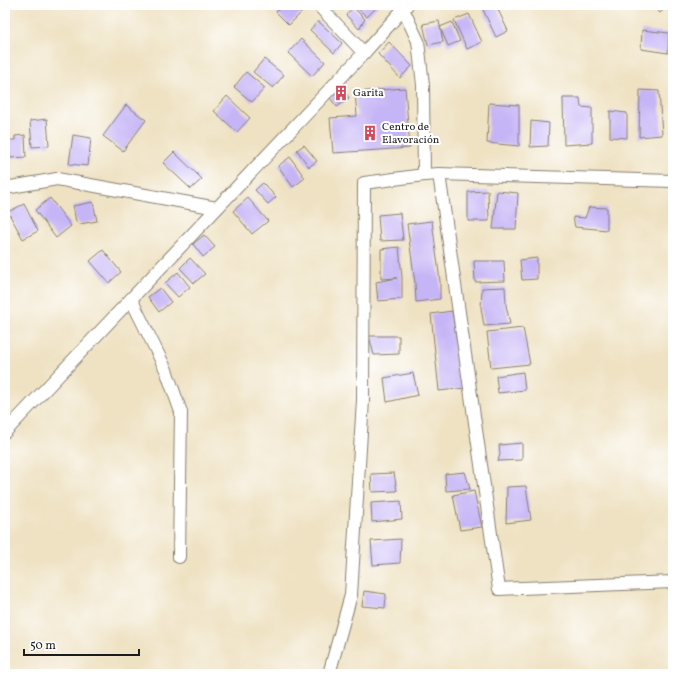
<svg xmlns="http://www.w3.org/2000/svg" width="678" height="679" viewBox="0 0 678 679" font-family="Vollkorn,serif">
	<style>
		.building { fill: #c6b5f6 }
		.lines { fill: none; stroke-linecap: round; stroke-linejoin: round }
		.minor-casing { stroke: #867f70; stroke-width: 14 }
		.minor { stroke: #fff; stroke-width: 12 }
		.labels { text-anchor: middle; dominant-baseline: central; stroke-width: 4; stroke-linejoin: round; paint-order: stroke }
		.poi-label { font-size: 11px; fill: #1c1c1c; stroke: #fff; text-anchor: start }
	</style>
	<rect width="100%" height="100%" fill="#fff"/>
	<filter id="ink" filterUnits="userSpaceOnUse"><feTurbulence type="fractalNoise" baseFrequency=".025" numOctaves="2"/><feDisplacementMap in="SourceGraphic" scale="8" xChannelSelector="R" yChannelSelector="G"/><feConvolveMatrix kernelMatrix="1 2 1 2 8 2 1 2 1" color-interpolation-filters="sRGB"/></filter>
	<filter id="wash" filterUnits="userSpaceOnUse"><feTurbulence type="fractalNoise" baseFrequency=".012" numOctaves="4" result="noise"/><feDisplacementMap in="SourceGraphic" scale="16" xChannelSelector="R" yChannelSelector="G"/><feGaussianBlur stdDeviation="0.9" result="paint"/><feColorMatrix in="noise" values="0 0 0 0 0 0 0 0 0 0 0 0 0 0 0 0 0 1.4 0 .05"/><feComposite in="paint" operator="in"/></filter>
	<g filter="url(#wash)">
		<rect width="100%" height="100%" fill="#efe2c3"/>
		<g id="blocks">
			<g class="building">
				<polygon points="283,5 301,5 305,9 289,25 276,12"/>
				<polygon points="354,5 379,5 367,17"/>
				<polygon points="496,5 508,31 496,37 483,10"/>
				<polygon points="651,5 668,5 660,13"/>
				<polygon points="353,7 365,19 359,29 346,15"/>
				<polygon points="469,14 482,42 467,49 454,20"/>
				<polygon points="318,21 342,43 334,53 310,30"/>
				<polygon points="439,21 443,42 428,45 423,24"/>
				<polygon points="452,22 460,41 448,46 440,27"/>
				<polygon points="642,30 669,33 668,53 641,49"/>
				<polygon points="301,39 325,62 312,76 288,53"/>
				<polygon points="389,42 412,66 400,78 378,54"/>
				<polygon points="264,59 284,75 273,88 253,72"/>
				<polygon points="246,72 265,88 252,102 234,87"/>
				<polygon points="342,88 349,98 337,107 330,98"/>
				<polygon points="405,88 410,148 333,153 330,118 357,116 355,92"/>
				<polygon points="640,90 659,91 662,135 639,137"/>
				<polygon points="227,96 250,118 237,132 214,111"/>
				<polygon points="563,98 580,98 581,107 592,108 592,143 564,145"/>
				<polygon points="489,103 519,105 519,146 487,143"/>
				<polygon points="126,105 146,120 123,151 103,136"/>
				<polygon points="610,111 627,113 627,138 610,137"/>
				<polygon points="47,119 49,146 32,147 30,121"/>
				<polygon points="531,121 549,123 548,146 530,147"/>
				<polygon points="25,135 26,157 10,158 9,140 15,140 15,136"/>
				<polygon points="73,135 91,138 88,166 69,164"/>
				<polygon points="304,145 317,161 309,167 297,150"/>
				<polygon points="174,152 202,179 191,189 163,163"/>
				<polygon points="290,157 305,178 293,187 278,166"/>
				<polygon points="263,183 276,197 268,204 255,190"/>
				<polygon points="488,191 489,221 468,221 468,192"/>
				<polygon points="497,191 518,193 516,229 493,229"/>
				<polygon points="50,198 71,226 56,238 35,210"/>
				<polygon points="248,198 268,221 252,234 233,211"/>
				<polygon points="93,202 97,221 80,224 76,222 73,206"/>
				<polygon points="24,204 38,231 23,239 8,212"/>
				<polygon points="589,207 607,208 607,230 575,227 573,217 585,218"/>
				<polygon points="400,213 403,240 380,241 378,215"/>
				<polygon points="432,221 440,281 440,299 416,302 415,283 407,224"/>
				<polygon points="204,235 215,247 203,257 193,244"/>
				<polygon points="399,247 402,277 402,299 378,301 376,282 397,278 381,279 381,249"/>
				<polygon points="103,250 121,272 109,283 90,261"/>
				<polygon points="190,258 205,274 194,283 180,268"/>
				<polygon points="537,258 537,279 522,280 520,260"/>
				<polygon points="474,261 504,261 505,281 475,282"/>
				<polygon points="178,272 190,287 178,297 165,283"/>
				<polygon points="505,287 506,305 510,324 484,326 481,308 482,288"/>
				<polygon points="160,288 171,302 159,312 148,297"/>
				<polygon points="452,311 465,388 439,391 431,314"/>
				<polygon points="523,328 530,364 491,368 487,332"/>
				<polygon points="369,336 399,336 399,354 374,355"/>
				<polygon points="523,372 525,390 498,393 496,376"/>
				<polygon points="413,373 418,395 387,402 384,378"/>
				<polygon points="522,443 522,460 498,461 500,454 499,445"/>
				<polygon points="465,472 470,489 446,491 445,474"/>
				<polygon points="394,473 397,491 372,492 371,474"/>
				<polygon points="526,486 531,520 506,523 507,487"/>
				<polygon points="474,491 482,527 460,530 453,495"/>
				<polygon points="401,501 402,519 372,522 371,503"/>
				<polygon points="401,539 400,563 373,565 371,541"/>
				<polygon points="364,591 386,594 385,608 362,606"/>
			</g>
		</g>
	</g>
	<g filter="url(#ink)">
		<use href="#blocks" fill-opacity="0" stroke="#867f70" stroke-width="1"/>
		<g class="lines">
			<defs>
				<g id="minor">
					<polyline points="318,5 364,53"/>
					<polyline points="403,9 418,41 423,85 424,175"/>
					<polyline points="439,174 499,589 673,582"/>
					<polyline points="5,188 57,179 217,208"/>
					<polyline points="131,299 166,370 181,412 179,557"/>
					<polyline points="5,432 364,53 407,5"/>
					<polyline points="329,674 351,595 363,400 364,183 424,175 439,174 673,181"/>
				</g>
			</defs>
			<use href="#minor" class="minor-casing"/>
			<use href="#minor" class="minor"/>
		</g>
	</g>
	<defs>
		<symbol id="building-bare" viewBox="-9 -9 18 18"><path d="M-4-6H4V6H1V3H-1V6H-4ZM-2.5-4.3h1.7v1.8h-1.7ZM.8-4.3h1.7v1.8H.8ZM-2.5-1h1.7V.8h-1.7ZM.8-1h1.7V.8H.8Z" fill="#d1495b" stroke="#fff" stroke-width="2.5" paint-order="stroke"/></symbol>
	</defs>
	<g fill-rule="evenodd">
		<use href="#building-bare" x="330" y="82" width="22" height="22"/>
		<use href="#building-bare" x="359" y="122" width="22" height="22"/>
	</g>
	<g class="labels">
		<g class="poi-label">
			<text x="353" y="93">Garita</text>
			<text x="382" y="127">Centro de<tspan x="382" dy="13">Elavoración</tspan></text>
		</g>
	</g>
	<rect width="678" height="679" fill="none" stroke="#fff" stroke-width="20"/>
	<path d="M24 649v6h115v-6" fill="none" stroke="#1c1c1c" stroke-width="2"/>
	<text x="30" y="649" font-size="12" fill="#1c1c1c" stroke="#ffffff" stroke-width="3" paint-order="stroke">50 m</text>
</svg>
